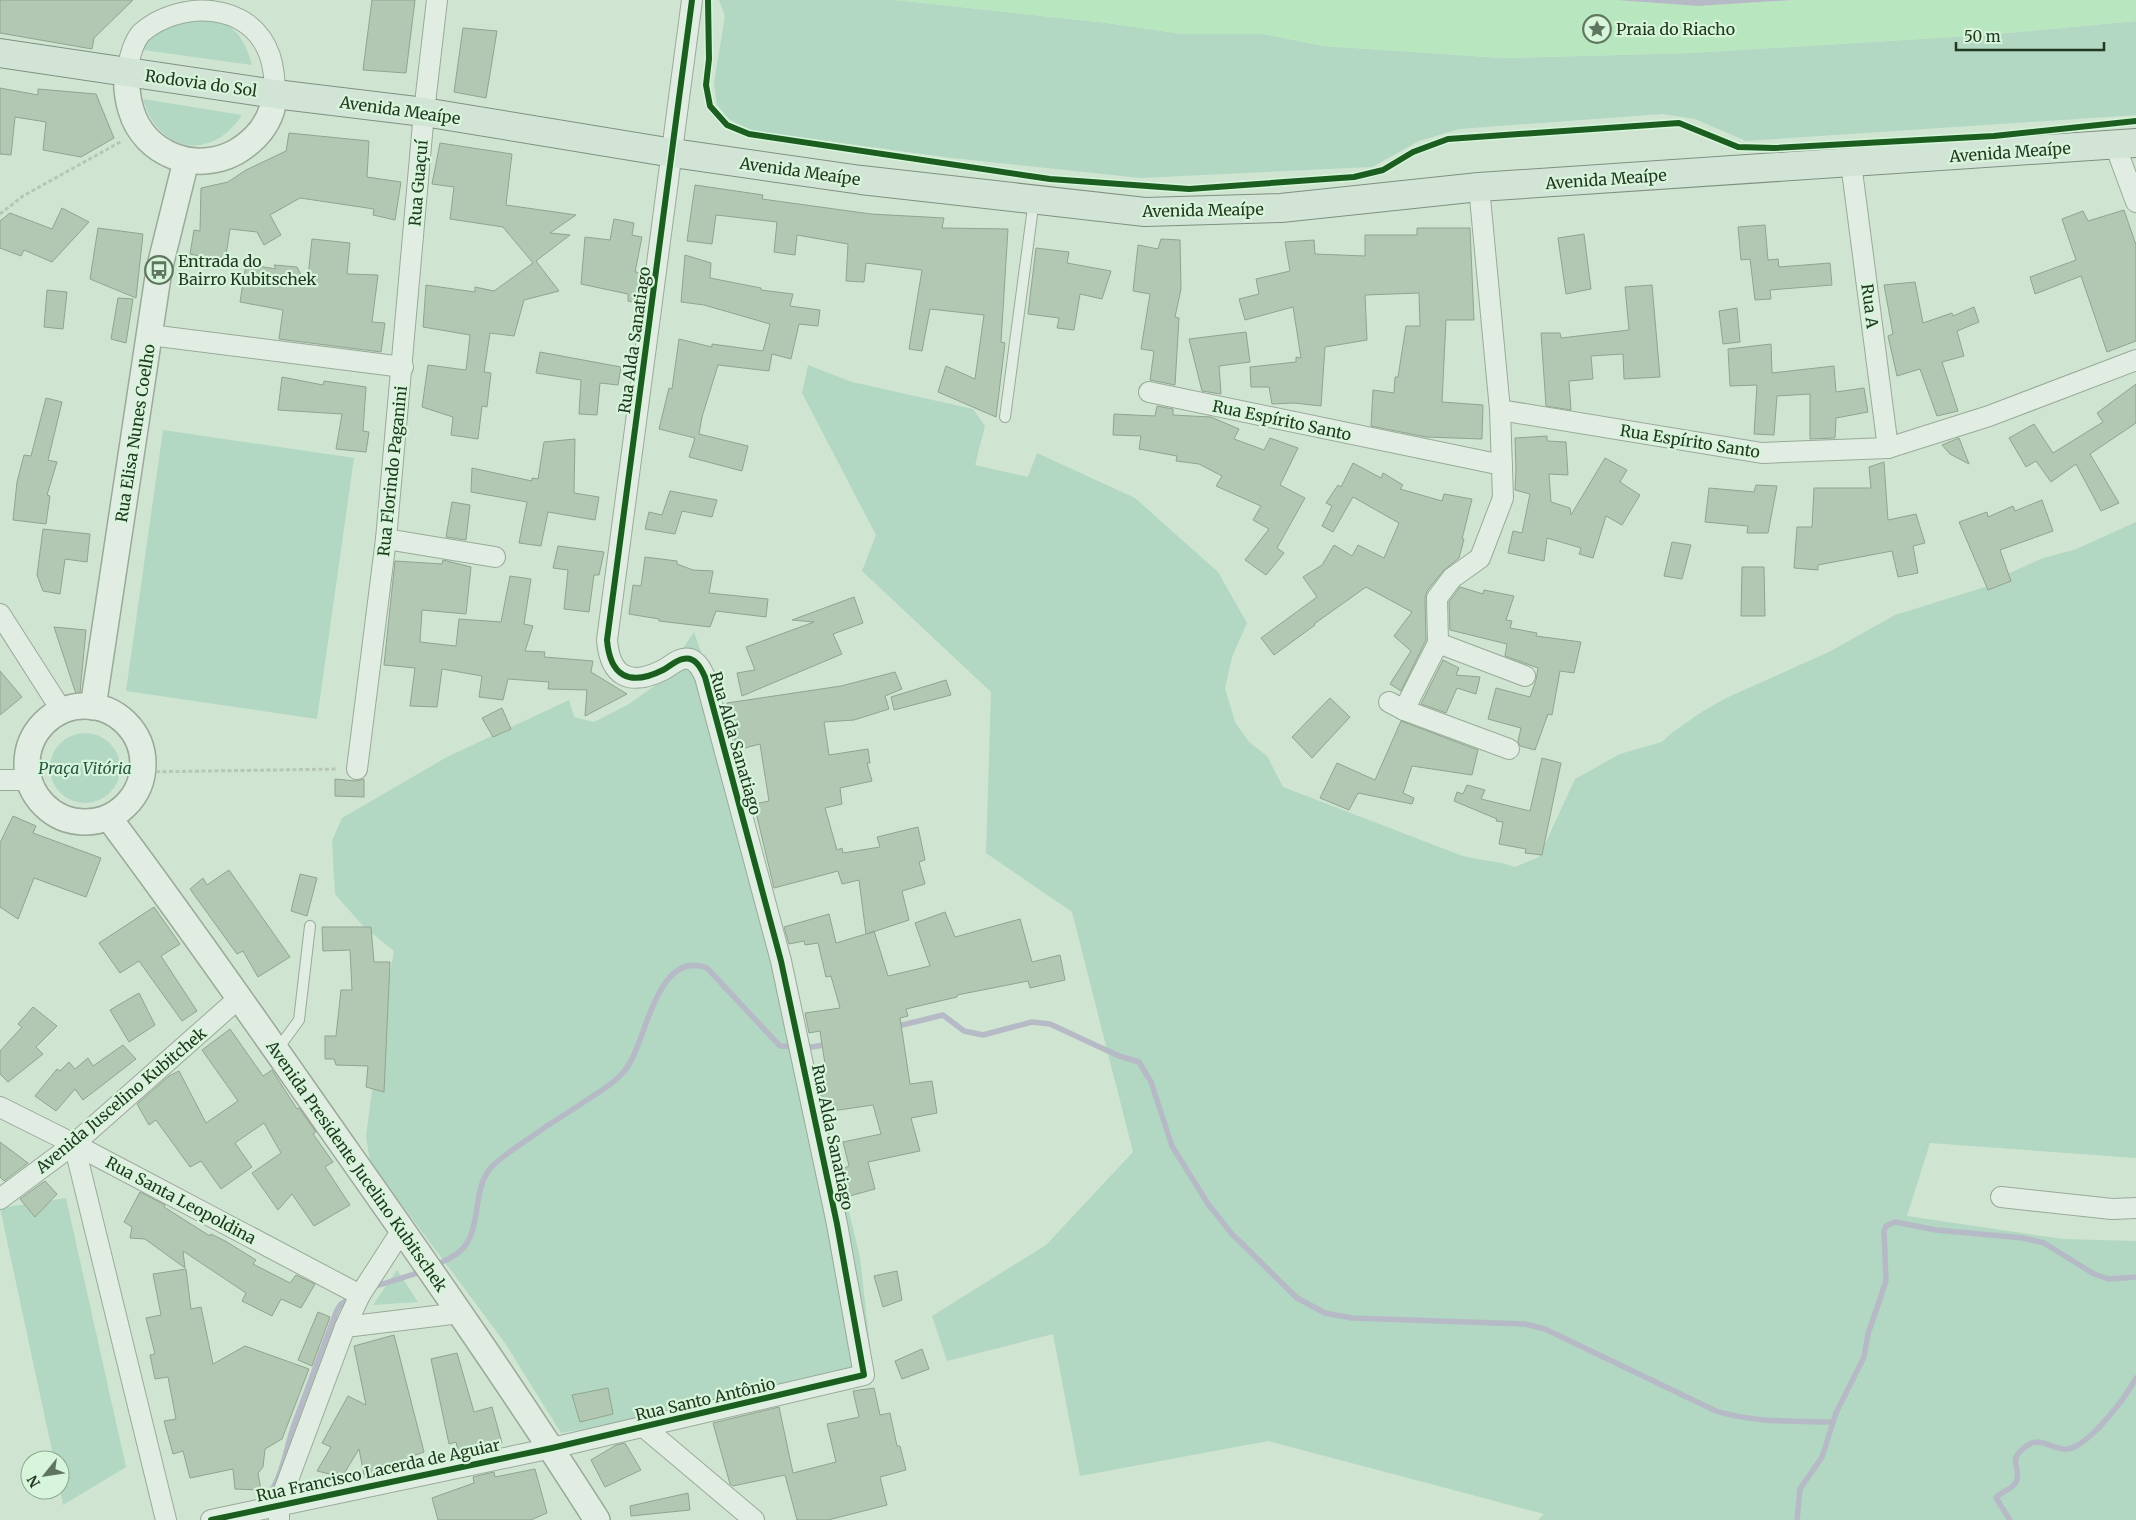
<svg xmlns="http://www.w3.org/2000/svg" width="2136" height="1520" viewBox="0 0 2136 1520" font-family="Merriweather,serif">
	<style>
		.green { fill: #b2d7c2 }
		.sand { fill: #b8e7bf }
		.water { fill: #b6bac6 }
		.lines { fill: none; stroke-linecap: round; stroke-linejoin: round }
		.stream { stroke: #b6bac6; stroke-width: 5.5 }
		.building { fill: #b2c8b2; stroke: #90a58f }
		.service-casing { stroke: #9a9; stroke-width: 12 }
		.minor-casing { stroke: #9a9; stroke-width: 22 }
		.tertiary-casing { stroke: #9a9; stroke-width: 28 }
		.primary-casing { stroke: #809080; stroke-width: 30 }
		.path { stroke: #b8c6b8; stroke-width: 3; stroke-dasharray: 4 2.5; stroke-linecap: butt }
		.service { stroke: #e1ede2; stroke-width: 10 }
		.minor { stroke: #e1ede2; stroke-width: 20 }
		.tertiary { stroke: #e1ede2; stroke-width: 25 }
		.primary { stroke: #d2e4d5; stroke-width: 28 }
		.cycleway-casing { stroke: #d6f5db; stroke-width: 9 }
		.cycleway { stroke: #1b5e20; stroke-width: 6 }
		.labels { text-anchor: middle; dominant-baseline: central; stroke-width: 4.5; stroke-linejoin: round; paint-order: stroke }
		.poi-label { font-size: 16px; fill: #223920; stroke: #d6f5db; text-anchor: start }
		.street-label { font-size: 16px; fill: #223920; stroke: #d6f5db }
		.park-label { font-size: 16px; font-style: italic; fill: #275546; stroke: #d6f5db }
	</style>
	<rect width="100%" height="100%" fill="#cfe5d2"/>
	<g class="green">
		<polygon points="719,0 895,0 1107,23 1182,34 1264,34 1324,46 1503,58 1691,53 1985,35 2136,21 2136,115 1746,141 1695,119 1662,114 1459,129 1419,141 1372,167 1141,178 952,158 753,131 730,120 717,105 714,83 725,16"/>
		<path d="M219 18C239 32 245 41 252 65L136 49 162 19Z"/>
		<path d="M143 99 242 115C211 162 158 153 143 99Z"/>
		<path d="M808 365 852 382 973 409 985 426 975 465 1028 477 1037 453 1135 498 1218 572 1247 623 1232 657 1225 688 1235 722 1249 742 1267 756 1283 787 1460 855C1478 861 1497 860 1515 867L1539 857 1575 779 1620 754 1662 742 1673 732 1700 713 1726 698 1829 652 1895 615 1998 583 2010 573 2043 558 2074 550 2136 522V1158L1930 1143 1907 1216 2063 1239 2136 1241V1520H1538L1544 1514 1268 1441 1080 1476 1053 1334 947 1361 932 1316 1046 1245 1133 1152 1072 912 986 853 991 692 862 571 876 535 802 393Z"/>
		<polygon points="163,430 354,458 317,719 126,691"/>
		<polygon points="694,632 727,726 851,1220 860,1258 873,1373 815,1388 561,1433 505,1343 370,1162 366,1136 383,1010 394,951 363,926 335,894 332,841 342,818 447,757 569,700 574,717 594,722 629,704 661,681"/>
		<circle cx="85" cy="768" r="35"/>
		<polygon points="66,1198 126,1467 63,1505 60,1490 60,1460 54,1460 0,1208"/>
		<polygon points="397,1270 418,1302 373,1305"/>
	</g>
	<polygon class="sand" points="895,0 1616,0 1698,6 1793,0 2136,0 2136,21 1985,35 1691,53 1503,58 1324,46 1264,34 1182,34 1107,23"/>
	<polygon class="water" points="1616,0 1793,0 1698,6"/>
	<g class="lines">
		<g class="stream">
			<path d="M894 1027 943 1015 964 1031 983 1035 1032 1022 1050 1024 1119 1056 1139 1062 1151 1082 1172 1146 1208 1204 1232 1234 1297 1298 1325 1313 1352 1318 1525 1324 1545 1329 1716 1411C1754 1423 1794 1421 1833 1422"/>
			<path d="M435 1266C442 1262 451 1258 458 1253 483 1234 471 1194 489 1170 496 1161 506 1155 515 1148 536 1133 557 1119 578 1106 595 1094 617 1083 628 1066 647 1038 657 949 707 968L780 1046 812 1047 829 1044"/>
			<polyline points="373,1287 424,1271"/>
			<path d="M261 1503C283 1484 285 1448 295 1422 309 1384 323 1347 337 1310L341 1304 353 1296"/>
			<polyline points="1797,1520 1800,1489 1822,1457 1836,1413 1864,1357 1868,1334 1886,1281 1884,1231 1886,1226 1895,1222 1936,1230 2023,1238 2044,1243 2094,1274 2109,1279 2136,1277"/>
			<path d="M2010 1520 1996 1498C2001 1491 2012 1490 2016 1482 2023 1467 2004 1461 2028 1445 2042 1436 2053 1451 2068 1449 2090 1445 2126 1397 2136 1378"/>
		</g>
	</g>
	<g class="building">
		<polygon points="0,0 133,0 94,38 92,49 0,33"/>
		<polygon points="372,0 415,0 406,73 363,70"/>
		<polygon points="463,28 497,31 486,98 454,92"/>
		<polygon points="0,88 38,95 38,89 96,94 114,138 81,157 43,150 46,122 15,117 11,155 0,154"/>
		<polygon points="289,133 369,141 367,177 401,182 395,220 373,215 374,209 300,198 270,215 281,235 264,245 257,232 230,229 225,262 190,254 194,230 200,231 201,188 228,182 246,170 286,151"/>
		<polygon points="440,143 512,154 506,205 576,215 550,233 570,235 536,261 559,291 524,300 514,336 490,333 484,372 491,373 487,407 482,406 478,439 451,435 453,417 422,407 428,365 466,370 470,335 423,327 426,285 475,292 475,287 494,291 533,263 503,227 450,219 454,187 432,184"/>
		<polygon points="695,185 763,195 762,199 871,214 944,218 942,228 1008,229 1001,342 1005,343 996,417 938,392 946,366 975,379 984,315 930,309 922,351 909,349 922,270 866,263 864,282 846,281 848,244 797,235 795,255 774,252 777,222 716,215 712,244 687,241"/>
		<polygon points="62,208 89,222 52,262 24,250 21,256 0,248 0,221 10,213 52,229"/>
		<polygon points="2124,210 2136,245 2136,341 2107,352 2081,276 2035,294 2030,277 2076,260 2062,219 2083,211 2088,221"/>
		<polygon points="614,219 634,223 632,235 642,237 635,272 644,273 640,304 628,301 628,294 581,284 585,237 610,240"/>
		<polygon points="1765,225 1768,260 1778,259 1779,267 1830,263 1832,285 1770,290 1771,299 1755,300 1750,259 1741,260 1738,227"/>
		<polygon points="98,228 143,234 136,298 90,279"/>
		<polygon points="1417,228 1470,228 1474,320 1446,320 1442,402 1483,405 1482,439 1426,437 1371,426 1373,390 1394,393 1395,377 1398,377 1406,326 1420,326 1419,293 1365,295 1367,340 1325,347 1321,406 1294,403 1272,404 1269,387 1251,387 1250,367 1296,362 1296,357 1301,358 1293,307 1245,320 1239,299 1259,294 1256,279 1290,271 1285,242 1314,240 1315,254 1365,256 1365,235 1417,235"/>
		<polygon points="1584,234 1591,289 1566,294 1558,238"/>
		<polygon points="312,239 350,243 347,274 378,275 372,322 385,323 381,352 279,339 283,310 240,302 246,264 276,269 274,265 297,267 307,286"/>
		<polygon points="1161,239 1180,240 1181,289 1175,317 1179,318 1175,385 1150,380 1154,351 1141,349 1150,294 1133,291 1138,245 1158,249"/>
		<polygon points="1036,248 1069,252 1067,263 1111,271 1102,299 1080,294 1074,330 1057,328 1059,318 1028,314"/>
		<polygon points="685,255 711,263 710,278 761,288 761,290 793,294 790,306 820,310 818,326 799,324 791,359 772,354 769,371 718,365 702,417 699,434 748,446 742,471 689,457 695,438 659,429 669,388 672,389 679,339 712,347 712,344 763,351 770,324 704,305 681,302"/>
		<polygon points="1915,282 1923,323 1952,313 1953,316 1974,307 1979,322 1957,331 1964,356 1942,362 1958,411 1937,416 1920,369 1897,376 1888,336 1893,334 1884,285"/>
		<polygon points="1652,285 1660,377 1624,379 1623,354 1591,356 1593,379 1569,381 1571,410 1546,406 1541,333 1560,333 1561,338 1629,330 1625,287"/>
		<polygon points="47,290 67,292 63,329 44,327"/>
		<polygon points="118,298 133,299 126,343 111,339"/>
		<polygon points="1737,308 1740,342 1723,344 1719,311"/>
		<polygon points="1246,332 1250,362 1219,366 1221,394 1202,391 1189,339"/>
		<polygon points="1771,344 1772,373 1834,366 1836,392 1864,388 1868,412 1836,418 1835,438 1810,439 1810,394 1777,396 1774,435 1754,434 1757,385 1730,386 1728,349"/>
		<polygon points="540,352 621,367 618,385 600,383 597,415 579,414 581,380 536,373"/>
		<polygon points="282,377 323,385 324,381 366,387 363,431 369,432 366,452 336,449 342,414 278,410"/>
		<polygon points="2136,384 2136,423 2090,454 2119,503 2101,511 2076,464 2051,482 2036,461 2026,467 2009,438 2034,424 2053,453 2103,422 2097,413"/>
		<polygon points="46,398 62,402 48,460 57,462 47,495 50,496 46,524 13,520 17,482 24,455 31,456"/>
		<polygon points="1157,406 1173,409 1173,415 1211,417 1239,429 1234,439 1264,450 1270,438 1298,448 1280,485 1305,498 1277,548 1284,553 1266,575 1245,560 1269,529 1253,520 1261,506 1216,486 1222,476 1199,464 1176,461 1177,456 1139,449 1141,436 1113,435 1114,414 1155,416"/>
		<polygon points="1547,436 1547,441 1566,442 1568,475 1549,474 1551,502 1570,508 1571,515 1605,458 1627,470 1620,482 1640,495 1622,525 1606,516 1593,558 1579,554 1581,548 1547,538 1544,561 1508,553 1513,531 1522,533 1530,494 1515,490 1516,469 1515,438"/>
		<polygon points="1959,438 1969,464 1950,454 1942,445"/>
		<polygon points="575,439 574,493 599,497 595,520 548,512 541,546 519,543 527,502 471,492 472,468 532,481 532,478 538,479 544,442"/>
		<polygon points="1884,462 1888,520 1916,514 1925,543 1913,546 1918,573 1898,577 1892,551 1818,565 1818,570 1794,568 1797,527 1812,527 1814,488 1871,488 1869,467"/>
		<polygon points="1353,463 1381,478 1383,473 1403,485 1400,489 1442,501 1444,494 1472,499 1462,539 1464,539 1459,558 1443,571 1427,591 1425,598 1426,640 1401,691 1390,684 1411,651 1394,636 1412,612 1366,587 1314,624 1315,625 1274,655 1261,638 1317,597 1303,577 1322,565 1334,545 1352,556 1358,545 1384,558 1399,523 1353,497 1333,532 1322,526 1332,506 1326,503 1338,485 1341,487"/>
		<polygon points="1756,485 1777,486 1768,533 1747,533 1748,526 1705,522 1709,488 1754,492"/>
		<polygon points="670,491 717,500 712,517 682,511 675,534 645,529 649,512 662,515"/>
		<polygon points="2042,500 2053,531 2000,550 2011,581 1988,590 1959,522 1987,512 1988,517 2013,506 2015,511"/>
		<polygon points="452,502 470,505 466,540 446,537"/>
		<polygon points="43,529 90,534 87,562 65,559 60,594 43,591 37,575"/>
		<polygon points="1672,542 1691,545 1682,579 1664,576"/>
		<polygon points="558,546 604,552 599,575 594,575 589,612 564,609 568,570 553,568"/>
		<polygon points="645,557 677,561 677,564 693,570 713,571 709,593 768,599 766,617 716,611 710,627 659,621 659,619 629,614 633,585 641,586"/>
		<polygon points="443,560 471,567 466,614 422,610 420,642 456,646 459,619 501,622 510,576 531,579 524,624 533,626 525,651 545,652 544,657 593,661 591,672 627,694 585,716 587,690 548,689 549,682 508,679 503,700 479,697 482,676 442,669 437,707 410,706 415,668 384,665 395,561 442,564"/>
		<polygon points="1742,567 1764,567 1765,616 1741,616"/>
		<polygon points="1460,587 1483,594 1484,590 1514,596 1506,620 1512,621 1510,628 1537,633 1536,636 1581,642 1574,673 1560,671 1552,715 1548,714 1535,750 1520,746 1518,741 1521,728 1488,719 1496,688 1530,697 1536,680 1538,668 1505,656 1507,644 1450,630 1449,602"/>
		<polygon points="854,597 863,623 833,634 842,654 742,696 737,673 755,670 746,647 814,622 792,620"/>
		<polygon points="54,627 86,630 79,703"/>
		<polygon points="1443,660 1459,668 1456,675 1480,677 1476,694 1457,688 1446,713 1421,704"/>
		<polygon points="0,671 22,697 0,715"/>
		<polygon points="895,672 902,689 885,696 889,709 854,720 824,722 829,755 868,749 870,763 867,763 872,781 840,788 842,804 825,808 837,850 842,848 843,853 880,847 877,837 918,827 925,860 919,862 925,884 902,891 909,920 867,934 874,931 888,976 930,966 915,923 945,912 955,937 1020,919 1032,962 1060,955 1065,980 1030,988 1028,981 957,995 957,997 906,1009 908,1016 900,1018 910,1084 932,1081 937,1113 911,1118 920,1151 868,1162 875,1189 846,1197 838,1171 849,1166 843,1142 881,1134 873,1105 825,1112 816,1066 825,1064 820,1031 809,1033 805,1013 840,1008 831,976 826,977 818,943 805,945 804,941 789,944 784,927 829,914 836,943 866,934 859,880 842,884 838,871 774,888 754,804 769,801 760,744 737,750 727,703 841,686"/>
		<polygon points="946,680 951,695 894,710 891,697"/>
		<polygon points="1330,698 1350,717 1312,758 1292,737"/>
		<polygon points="502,708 511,729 493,737 482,718"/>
		<polygon points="1401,721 1478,750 1472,775 1412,766 1403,793 1414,798 1412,804 1358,793 1349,810 1320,798 1337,763 1375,780"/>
		<polygon points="1542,758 1561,763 1542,855 1525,853 1526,849 1499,844 1503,822 1496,821 1497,819 1454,801 1457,792 1463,794 1467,785 1485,790 1481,799 1530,811"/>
		<polygon points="335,779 356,781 364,779 364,797 335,796"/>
		<polygon points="13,816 36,826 33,833 101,858 86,897 34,878 18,919 0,907 0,843"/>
		<polygon points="229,870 290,957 258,977 243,951 237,954 190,889 203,878 207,885"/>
		<polygon points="300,874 317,878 307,916 291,911"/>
		<polygon points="154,907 180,944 161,956 197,1011 182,1021 139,961 120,973 99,943"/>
		<polygon points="322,927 371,927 374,962 390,962 384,1092 366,1087 368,1066 336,1065 334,1059 325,1059 325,1036 336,1036 341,990 352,990 350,950 323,951"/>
		<polygon points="139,993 155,1025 129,1042 110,1010"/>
		<polygon points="33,1007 57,1026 36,1047 43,1054 8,1082 0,1074 0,1051 22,1027 18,1024"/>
		<polygon points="230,1029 263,1076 272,1070 297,1109 299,1108 316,1132 313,1134 333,1162 325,1167 350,1205 314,1226 292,1194 278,1210 252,1173 281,1153 264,1123 235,1143 252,1167 221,1189 201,1161 190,1167 156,1120 149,1125 137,1104 169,1076 179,1071 206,1123 238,1101 202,1050"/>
		<polygon points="123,1045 136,1059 83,1100 75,1089 56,1111 35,1096 57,1069 60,1071 69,1062 75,1069 88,1058 93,1066"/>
		<polygon points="0,1142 28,1163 4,1181 0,1177"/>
		<polygon points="45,1181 57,1194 35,1217 20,1199"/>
		<polygon points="140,1192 165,1205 164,1207 210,1236 211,1234 227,1242 256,1260 253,1264 290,1283 296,1275 315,1284 301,1308 281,1299 272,1316 242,1301 246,1293 183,1251 185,1268 145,1239 130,1238 132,1227 124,1222"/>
		<polygon points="186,1269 191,1309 201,1307 213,1364 245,1346 309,1369 282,1439 265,1449 263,1467 258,1473 261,1490 235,1489 233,1469 190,1478 183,1451 173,1454 164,1421 176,1419 168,1377 155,1379 150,1355 155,1354 146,1318 161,1315 153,1274"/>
		<polygon points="897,1271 902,1300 883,1307 874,1276"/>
		<polygon points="318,1312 330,1317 312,1366 298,1360"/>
		<polygon points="394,1335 424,1452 410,1457 412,1465 364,1475 359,1449 342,1477 317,1471 331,1447 322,1443 348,1396 366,1405 354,1346"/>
		<polygon points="922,1349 929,1369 902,1379 895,1361"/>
		<polygon points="457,1353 474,1412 492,1407 502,1443 487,1447 488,1449 459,1455 456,1442 449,1444 431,1359"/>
		<polygon points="608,1388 613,1414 580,1422 572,1395"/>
		<polygon points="874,1388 880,1415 890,1413 897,1446 900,1446 906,1470 880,1477 887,1505 828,1520 797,1520 785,1475 733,1486 730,1484 713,1423 779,1407 793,1473 836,1462 827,1424 859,1417 853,1391"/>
		<polygon points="625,1443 641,1470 605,1487 591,1460 616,1445"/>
		<polygon points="535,1469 547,1513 531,1520 438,1520 432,1498 474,1483 473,1477 494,1472 495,1477"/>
		<polygon points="688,1493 690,1510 631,1516 630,1506"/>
	</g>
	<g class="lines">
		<defs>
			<g id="service">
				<polyline points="1005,417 1034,200"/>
				<polyline points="277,1050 299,1020 310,926"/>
			</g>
			<g id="minor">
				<path d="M127 72C129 59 132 44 141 33 179 0 251 0 270 56 274 69 275 80 275 94"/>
				<polyline points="2115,145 2136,202"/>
				<polyline points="1851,163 1888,448"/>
				<polyline points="150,335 403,367"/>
				<polyline points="1149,392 1502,465"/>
				<polyline points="1500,410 1762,453 1888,448 1989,416 2136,360"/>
				<polyline points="386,539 495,557"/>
				<polyline points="0,614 62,711"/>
				<polyline points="1438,643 1525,676"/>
				<polyline points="1389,702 1404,710 1509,749"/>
				<polyline points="1404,710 1438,643 1437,598 1452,578 1480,558 1503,498 1500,410 1479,187"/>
				<polyline points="357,769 386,539 424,112 437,0"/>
				<polyline points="0,780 29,780"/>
				<polyline points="0,1107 74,1144 360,1295"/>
				<polyline points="74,1144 166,1520"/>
				<polyline points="2001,1197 2112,1209 2136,1208"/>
				<polyline points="0,1199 74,1144 239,998"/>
				<polyline points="345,1327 460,1313"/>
				<polyline points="645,1428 754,1520"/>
				<path d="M211 1520 552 1448 864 1375 837 1224 781 961 705 677C701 668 695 656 683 659 676 660 669 667 663 670 629 687 610 676 607 640L692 0"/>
				<polyline points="279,1520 279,1504 345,1327 360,1295 402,1230"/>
			</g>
			<g id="tertiary">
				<path d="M127 72C126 85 127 97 131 110 144 155 196 174 236 152 251 143 265 129 271 112 273 107 273 100 275 94"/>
				<circle cx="85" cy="764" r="58"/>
				<polyline points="93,707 159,270 186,161"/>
				<path d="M109 818C191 927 268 1039 346 1150 432 1272 517 1394 597 1520"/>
			</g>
			<polyline id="primary" points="0,53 275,94 424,112 673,153 861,180 1145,212 1281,208 1479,187 2136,143"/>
		</defs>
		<use href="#service" class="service-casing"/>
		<use href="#minor" class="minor-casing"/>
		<use href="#tertiary" class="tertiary-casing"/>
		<use href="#primary" class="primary-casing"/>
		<g class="path">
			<polyline points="0,214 23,196 122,141"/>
			<polyline points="143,772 338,769"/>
		</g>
		<use href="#service" class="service"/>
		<use href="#minor" class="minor"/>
		<use href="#tertiary" class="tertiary"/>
		<use href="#primary" class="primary"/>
		<defs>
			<g id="cycleway">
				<polyline points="708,0 709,59 706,85 710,106 727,125 749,134 1050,179 1189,189 1354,177 1383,170 1413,152 1448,139 1679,123 1738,147 1774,148 1994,136 2136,121"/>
				<path d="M211 1520 552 1448 864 1375 837 1224 781 961 705 677C701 668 695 656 683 659 676 660 669 667 663 670 629 687 610 676 607 640L692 0"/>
			</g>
		</defs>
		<use href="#cycleway" class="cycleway-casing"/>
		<use href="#cycleway" class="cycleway"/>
	</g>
	<defs>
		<symbol id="sight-ring" viewBox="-11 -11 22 22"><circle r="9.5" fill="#d6f5db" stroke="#5f755e" stroke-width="1.5"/><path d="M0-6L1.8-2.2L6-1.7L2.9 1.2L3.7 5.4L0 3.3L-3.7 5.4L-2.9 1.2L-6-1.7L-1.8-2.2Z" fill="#5f755e"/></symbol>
		<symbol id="bus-ring" viewBox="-11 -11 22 22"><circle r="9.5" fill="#d6f5db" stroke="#5f755e" stroke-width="1.5"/><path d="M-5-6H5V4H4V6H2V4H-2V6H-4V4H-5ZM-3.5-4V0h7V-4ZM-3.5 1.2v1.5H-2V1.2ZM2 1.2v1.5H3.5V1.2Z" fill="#5f755e"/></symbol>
	</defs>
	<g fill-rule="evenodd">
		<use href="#sight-ring" x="1581" y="13" width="32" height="32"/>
		<use href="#bus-ring" x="143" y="254" width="32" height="32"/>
	</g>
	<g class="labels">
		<g class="poi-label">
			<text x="1616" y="29">Praia do Riacho</text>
			<text x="178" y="261">Entrada do<tspan x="178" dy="18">Bairro Kubitschek</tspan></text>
		</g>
		<g class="street-label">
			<text transform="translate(201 83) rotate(8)">Rodovia do Sol</text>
			<text transform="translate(400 110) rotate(8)">Avenida Meaípe</text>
			<text transform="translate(2010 152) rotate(-4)">Avenida Meaípe</text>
			<text transform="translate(800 171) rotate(8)">Avenida Meaípe</text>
			<text transform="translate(1606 179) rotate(-4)">Avenida Meaípe</text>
			<text transform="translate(418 183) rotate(-85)">Rua Guaçuí</text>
			<text transform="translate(1203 210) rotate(-1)">Avenida Meaípe</text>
			<text transform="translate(1870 306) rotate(83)">Rua A</text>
			<text transform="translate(634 340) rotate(-82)">Rua Alda Sanatiago</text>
			<text transform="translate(1282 420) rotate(12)">Rua Espírito Santo</text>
			<text transform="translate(135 433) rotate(-81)">Rua Elisa Nunes Coelho</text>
			<text transform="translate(1690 441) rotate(9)">Rua Espírito Santo</text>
			<text transform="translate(392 471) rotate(-84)">Rua Florindo Paganini</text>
			<text transform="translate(736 743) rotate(74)">Rua Alda Sanatiago</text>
			<text transform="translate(121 1100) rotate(-40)">Avenida Juscelino Kubitchek</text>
			<text transform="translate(833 1137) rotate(78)">Rua Alda Sanatiago</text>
			<text transform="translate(357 1166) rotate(55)">Avenida Presidente Jucelino Kubitschek</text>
			<text transform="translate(181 1200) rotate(28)">Rua Santa Leopoldina</text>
			<text transform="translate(705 1399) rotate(-13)">Rua Santo Antônio</text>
			<text transform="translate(378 1470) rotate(-12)">Rua Francisco Lacerda de Aguiar</text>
		</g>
		<g class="park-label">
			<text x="85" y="768">Praça Vitória</text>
		</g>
	</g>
	<g transform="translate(45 1475) rotate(240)"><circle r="24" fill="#d6f5db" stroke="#8eaa90"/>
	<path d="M0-4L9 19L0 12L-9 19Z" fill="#5f755e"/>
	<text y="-8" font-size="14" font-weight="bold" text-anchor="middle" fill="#223920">N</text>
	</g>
	<path d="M1956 42v8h148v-8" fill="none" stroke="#223920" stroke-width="2.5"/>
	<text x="1964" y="42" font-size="15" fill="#223920" stroke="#d6f5db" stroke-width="4" paint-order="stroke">50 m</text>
</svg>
